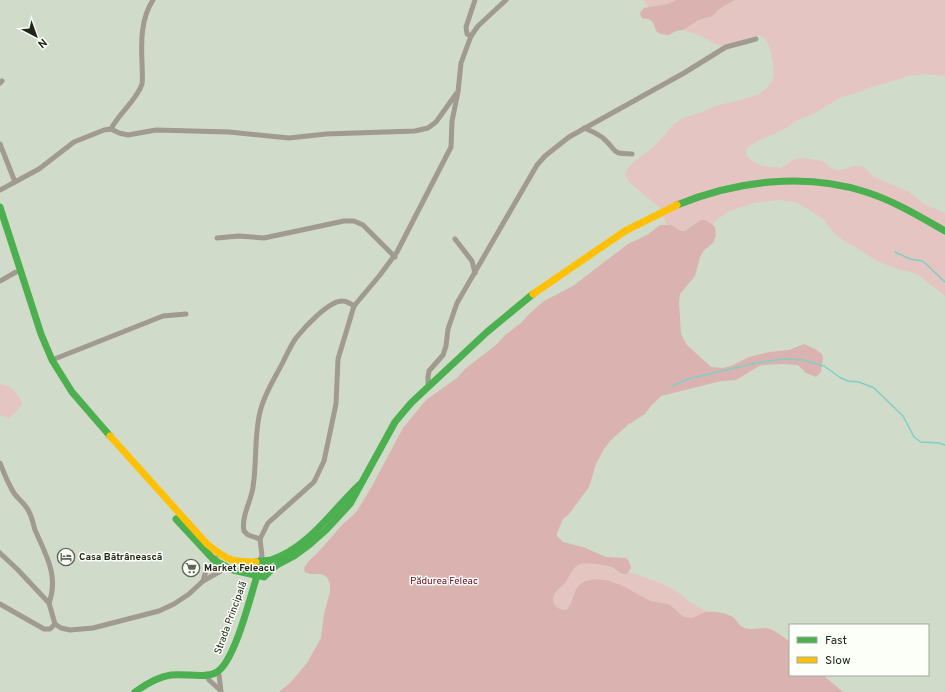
<svg xmlns="http://www.w3.org/2000/svg" width="945" height="692" viewBox="0 0 945 692" font-family="Overpass,sans-serif">
	<style>
		.green { fill: #e4c5c1 }
		.forest { fill: #dab2b0 }
		.lines { fill: none; stroke-linecap: round; stroke-linejoin: round }
		.stream { stroke: #80cfc6; stroke-width: 1.5 }
		.street { stroke: #a09a90; stroke-width: 5 }
		.fast { stroke: #4caf50; stroke-width: 7 }
		.slow { stroke: #ffc107; stroke-width: 7 }
		.labels { text-anchor: middle; dominant-baseline: central; stroke-width: 3; stroke-linejoin: round; paint-order: stroke }
		.poi-label { font-size: 10px; font-weight: bold; fill: #20271a; stroke: #fbfff7; text-anchor: start }
		.park-label { font-size: 10px; fill: #6a0626; stroke: #fbfff7 }
		.street-label { font-size: 10px; fill: #20271a; stroke: #fbfff7 }
	</style>
	<rect width="100%" height="100%" fill="#d1dbc9"/>
	<g class="green">
		<polygon points="644,0 676,0 667,4 648,7"/>
		<path d="M735 0H945V76L924 74 908 76 897 80 871 87 859 92 840 98 813 114 798 120 781 131 759 140 748 147 746 151V155L752 161 762 166 781 168 795 159 803 158 823 161 829 167 836 170 845 169 853 166H863L874 177 908 191 924 204 945 213V296L917 274 894 268 875 260 856 247 845 242 833 232 824 219 796 202 778 200 754 203 727 212 712 224 709 222 698 221 689 230 681 231 671 225H667L660 208 629 182 625 175C629 162 642 157 652 148 662 140 668 127 680 120 686 116 695 115 702 112 708 110 713 106 719 105 734 101 752 99 765 90 768 86 772 82 773 77 775 68 771 43 763 37 754 32 736 45 725 46 717 47 710 40 703 37 697 34 690 33 683 30L694 23 705 19Z"/>
		<path d="M0 384C10 385 18 393 22 403L18 410 9 418 0 415Z"/>
		<path d="M582 563H594L609 567 623 575 627 574 629 572 661 583 675 590 690 602 708 612H704L694 618H686L682 616 674 607 662 603 650 601 613 581 593 580H589L574 593 569 608 565 610C556 610 550 603 555 593 558 589 563 586 566 581 571 573 572 567 582 563Z"/>
	</g>
	<g class="forest">
		<path d="M676 0H735L721 8 712 16 697 21 683 30 676 31 669 35 661 34 657 32C652 23 656 20 642 18L640 14 641 11 644 8 667 4Z"/>
		<path d="M701 220H705L712 224 715 227 716 235 713 243 704 250 700 257 695 276 680 294 679 302 681 334 687 345 711 367 723 368 731 366 749 357 769 352 789 350 804 344 815 349 822 354 823 357 821 372 816 377 806 373 798 365 782 364 763 365 759 366 736 380 721 381 661 396 650 407 645 414 629 424 611 440 604 449 596 464 589 487 569 514 563 519 557 533V536L563 542 583 547 606 557 626 558 629 561 631 568 627 574C620 575 618 571 613 568 607 565 586 562 580 564 571 568 570 576 565 583 562 586 559 588 556 592 549 601 555 610 566 610 575 604 571 582 591 580 612 577 626 588 643 597 645 598 648 600 651 601 657 603 665 602 671 606 677 609 679 615 685 617 695 621 699 612 708 612 716 611 727 613 734 618 738 622 740 627 745 628 751 630 757 628 763 628 773 628 782 636 790 642V675H823L843 692H279L291 682 307 663 321 638 324 614 330 592V584L327 577C318 570 313 577 305 572L304 568 308 562 322 548 342 525 351 517 357 511 372 486 403 428 426 400 457 378 465 369 497 344 505 335 521 323 529 314 544 301 573 286 628 244 647 235 660 225H671L681 231H685Z"/>
	</g>
	<g class="lines">
		<g class="stream">
			<polyline points="895,252 910,259 922,261 926,264 945,282"/>
			<polyline points="672,386 688,379 756,363 783,359 803,360 824,366 841,378 848,381 859,382 874,388 903,416 914,437 921,442 939,443 945,445"/>
		</g>
		<g class="street">
			<polyline points="471,36 467,34 466,27 475,0"/>
			<polyline points="0,83 2,81"/>
			<path d="M584 128C591 131 599 134 604 139 618 151 610 154 632 154"/>
			<path d="M111 129C119 113 137 100 142 84 143 77 142 69 142 62 141 41 141 18 153 0"/>
			<polyline points="0,144 15,182"/>
			<polyline points="0,190 39,169 74,142 104,130 111,129 119,133 128,135 156,130 229,132 289,138 326,134 415,131 428,128 436,122 456,94"/>
			<polyline points="217,238 239,236 264,238 344,221 354,221 363,225 395,257"/>
			<polyline points="455,239 472,261 475,273"/>
			<polyline points="0,281 16,272"/>
			<polyline points="52,360 163,316 186,314"/>
			<polyline points="428,386 428,377 429,371 443,355 446,346 448,329 457,303 537,165 545,156 569,137 684,73 726,47 756,39"/>
			<path d="M0 463C4 473 8 484 14 493 18 499 25 504 28 510 32 516 33 524 35 530 46 555 59 576 49 603"/>
			<path d="M260 539 248 535 244 531C241 516 251 502 253 487 257 462 254 436 260 412 264 394 275 378 283 362 287 354 291 345 296 338 304 328 329 300 343 301 346 301 351 304 354 306"/>
			<polyline points="0,553 17,569 49,603 55,624 61,628 70,630 93,628 159,611 174,604 189,594 203,581 228,567"/>
			<polyline points="259,561 262,556 260,539 268,523 314,482 324,461 336,404 338,359 354,306 380,275 397,252 451,147 452,121 458,92 461,63 471,36 478,26 506,0"/>
			<polyline points="203,581 205,574 214,560 216,558"/>
			<polyline points="0,604 44,629 50,629 55,624"/>
			<polyline points="217,673 219,675 221,691"/>
			<polyline points="206,674 209,680 220,690"/>
		</g>
		<g class="fast">
			<path d="M677 205C735 181 805 172 866 192 894 201 919 216 945 231"/>
			<polyline points="0,207 41,334 52,360 72,392 110,436"/>
			<polyline points="176,519 214,560 233,570 255,575"/>
			<path d="M265 561 269 566 268 573 264 577C253 575 252 572 256 562 261 561 266 561 271 560 308 548 332 511 359 485"/>
			<polyline points="268,573 277,565 294,556 309,545 326,530 350,504 395,422 411,403 487,332 533,294"/>
			<path d="M135 692C146 684 157 677 171 675 184 673 206 679 217 672 235 661 250 597 257 576"/>
		</g>
		<g class="slow">
			<polyline points="533,294 625,231 677,205"/>
			<path d="M110 436 207 544C227 560 230 562 256 562"/>
		</g>
	</g>
	<defs>
		<symbol id="hotel-ring" viewBox="-11 -11 22 22"><circle r="9.5" fill="#fbfff7" stroke="#5e6657" stroke-width="1.5"/><path d="M-6-4.5h1.5V1H6V5H4.5V3h-9V5H-6ZM-4 0a1.8 1.8 0 1 1 3.6 0ZM.5 0V-2.5h3Q6-2.5 6 0Z" fill="#5e6657"/></symbol>
		<symbol id="supermarket-ring" viewBox="-11 -11 22 22"><circle r="9.5" fill="#fbfff7" stroke="#5e6657" stroke-width="1.5"/><path d="M-6-5.5h2.5l.6 2H6L4.5 2H-2.5L-4.4-4H-6ZM-1.5 3.2a1.3 1.3 0 1 0 .1 0ZM3 3.2a1.3 1.3 0 1 0 .1 0Z" fill="#5e6657"/></symbol>
	</defs>
	<g fill-rule="evenodd">
		<use href="#hotel-ring" x="56" y="547" width="20" height="20"/>
		<use href="#supermarket-ring" x="181" y="558" width="20" height="20"/>
	</g>
	<g class="labels">
		<g class="poi-label">
			<text x="79" y="557">Casa Bătrânească</text>
			<text x="204" y="568">Market Feleacu</text>
		</g>
		<g class="park-label">
			<text x="444" y="581">Pădurea Feleac</text>
		</g>
		<g class="street-label">
			<text transform="translate(231 618) rotate(-70)">Strada Principală</text>
		</g>
	</g>
	<rect x="789" y="624" width="140" height="52" fill="#fbfff7" stroke="#a3a99f"/>
	<rect x="797" y="637" width="20" height="6" fill="#4caf50" stroke="#a3a99f"/>
	<text x="825" y="644" font-size="12" fill="#20271a">Fast</text>
	<rect x="797" y="657" width="20" height="6" fill="#ffc107" stroke="#a3a99f"/>
	<text x="825" y="664" font-size="12" fill="#20271a">Slow</text>
	<g transform="translate(36 36) rotate(139)" stroke="#fbfff7" stroke-width="3" paint-order="stroke">
	<path d="M0-3L7 15L0 10L-7 15Z" fill="#20271a"/>
	<text y="-6" font-size="11" font-weight="bold" text-anchor="middle" fill="#20271a">N</text>
	</g>
</svg>
